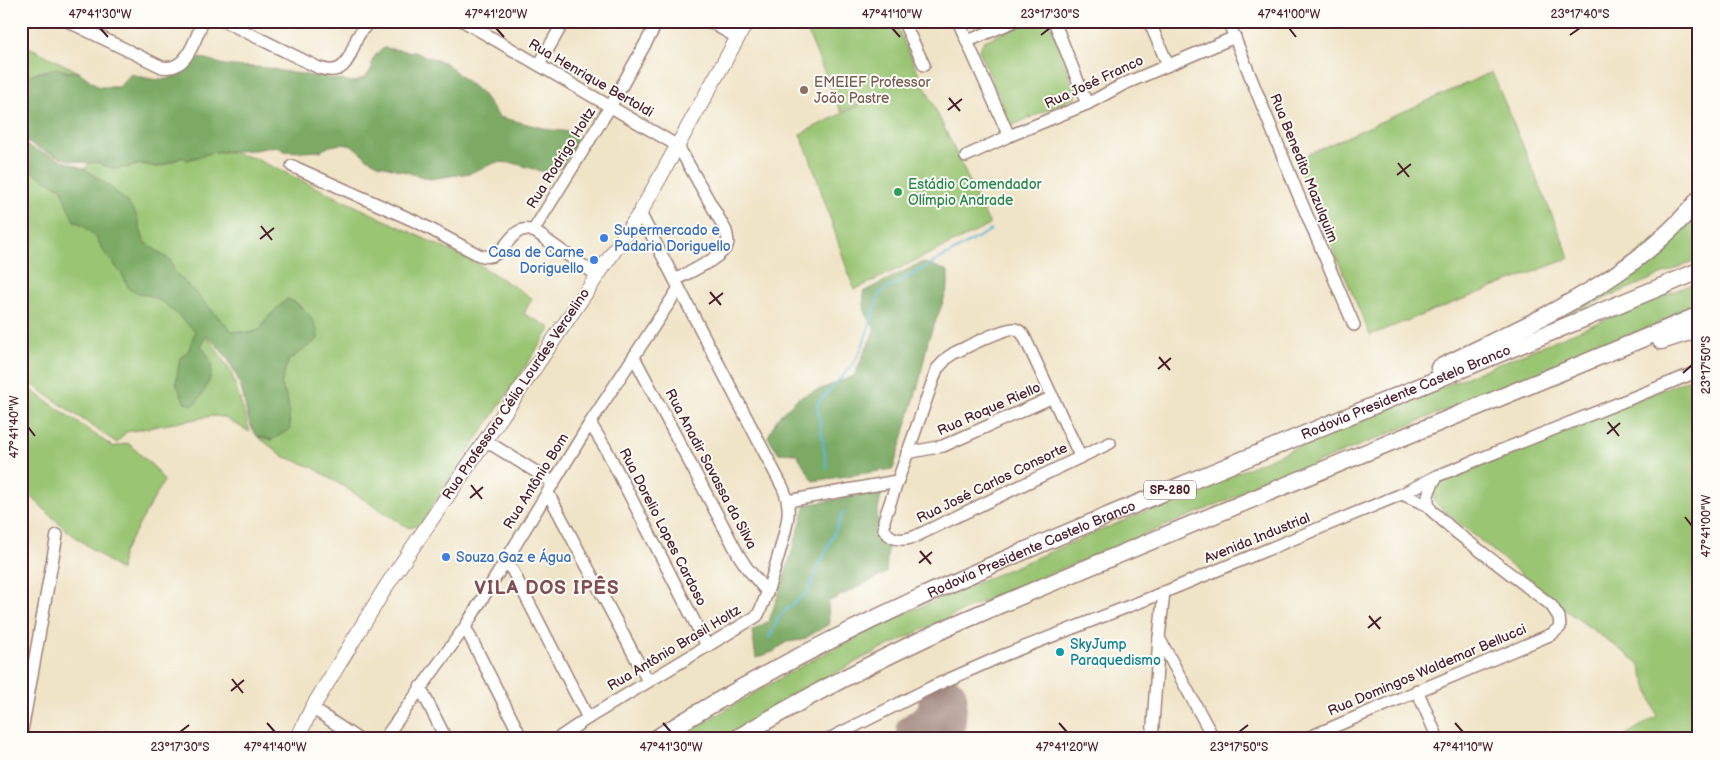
<svg xmlns="http://www.w3.org/2000/svg" width="1720" height="760" viewBox="0 0 1720 760" font-family="'Balsamiq Sans',sans-serif">
	<style>
		.green { fill: #9ac573; stroke: #72724f }
		.forest { fill: #7baa65; stroke: #626448 }
		.lines { fill: none; stroke-linecap: round; stroke-linejoin: round }
		.stream { stroke: #5bb6d9; stroke-width: 2 }
		.taxiway { stroke: #9d8279; stroke-width: 20 }
		.runway { stroke: #9d8279; stroke-width: 49 }
		.minor-casing { stroke: #9d8279; stroke-width: 14 }
		.major-casing { stroke: #9d8279; stroke-width: 16 }
		.highway-casing { stroke: #9d8279; stroke-width: 19 }
		.minor { stroke: #fff; stroke-width: 11 }
		.major { stroke: #fff; stroke-width: 14 }
		.highway { stroke: #fff; stroke-width: 16 }
		.ticks { fill: none; stroke: #4a1f2b; stroke-width: 2 }
		.education-dot { fill: #8d6e63; stroke: #fdfcf7; stroke-width: 2 }
		.leisure-dot { fill: #2e9e5b; stroke: #fdfcf7; stroke-width: 2 }
		.shop-dot { fill: #3f7fe0; stroke: #fdfcf7; stroke-width: 2 }
		.culture-dot { fill: #0f9aa8; stroke: #fdfcf7; stroke-width: 2 }
		.labels { text-anchor: middle; dominant-baseline: central; stroke-width: 4; stroke-linejoin: round; paint-order: stroke }
		.shield { fill: #fdfcf7; stroke: #806168; stroke-width: 1 }
		.shield-label { font-size: 12px; font-weight: bold; fill: #4a1f2b }
		.street-label { font-size: 14px; fill: #4a1f2b; stroke: #fdfcf7 }
		.education-label { font-size: 14px; fill: #785e54; stroke: #fdfcf7; text-anchor: start }
		.leisure-label { font-size: 14px; fill: #27864d; stroke: #fdfcf7; text-anchor: start }
		.shop-label { font-size: 14px; fill: #366cbe; stroke: #fdfcf7; text-anchor: start }
		.culture-label { font-size: 14px; fill: #0d838f; stroke: #fdfcf7; text-anchor: start }
		.district-label { font-size: 19px; font-weight: bold; letter-spacing: 1px; fill: #814f53; stroke: #fdfcf7 }
		.neatline { fill: none; stroke: #4a1f2b; stroke-width: 2 }
		.ticks-label { font-size: 12px; text-anchor: middle; fill: #4a1f2b }
	</style>
	<rect width="100%" height="100%" fill="#fdfcf7"/>
	<filter id="ink" filterUnits="userSpaceOnUse"><feTurbulence type="fractalNoise" baseFrequency=".02" numOctaves="2"/><feDisplacementMap in="SourceGraphic" scale="10" xChannelSelector="R" yChannelSelector="G"/><feConvolveMatrix kernelMatrix="1 2 1 2 8 2 1 2 1" color-interpolation-filters="sRGB"/></filter>
	<filter id="wash" filterUnits="userSpaceOnUse"><feTurbulence type="fractalNoise" baseFrequency=".0096" numOctaves="4" result="noise"/><feDisplacementMap in="SourceGraphic" scale="20" xChannelSelector="R" yChannelSelector="G"/><feGaussianBlur stdDeviation="1.12" result="paint"/><feColorMatrix in="noise" values="0 0 0 0 0 0 0 0 0 0 0 0 0 0 0 0 0 1.4 0 .05"/><feComposite in="paint" operator="in"/></filter>
	<g filter="url(#wash)">
		<rect width="100%" height="100%" fill="#f0e4c7"/>
		<g class="green">
			<polygon points="803,21 894,21 990,225 854,290 810,158 800,134 882,94 841,112"/>
			<polygon points="1030,21 1049,21 1077,97 1011,126 979,50 984,41"/>
			<path d="M21 43 79 72C63 72 46 66 32 75 28 77 24 84 21 87Z"/>
			<polygon points="1492,72 1570,258 1370,335 1295,160"/>
			<polygon points="21,148 213,344 231,372 250,432 223,417 212,416 126,432 117,443 21,377"/>
			<polygon points="214,152 231,152 254,158 478,264 532,298 524,314 551,328 420,525 409,528 314,468 283,456 257,436 272,440 288,402 281,384 288,361 298,352 314,323 297,303 287,299 267,318 261,329 250,333 232,331 174,271 171,261 144,242 140,229 110,187 85,169 89,163 98,162 105,166 127,168 141,164 158,167 184,157 187,160"/>
			<polygon points="1699,205 1699,259 1502,341 1581,299"/>
			<polygon points="1699,281 1699,307 1324,460 973,606 865,657 777,705 720,739 675,739 812,660 901,615 1307,443"/>
			<polygon points="1699,375 1699,739 1619,739 1657,716 1639,663 1565,610 1435,503 1433,491 1441,481"/>
			<polygon points="21,383 113,447 128,443 154,467 164,481 123,553 121,571 65,529 21,487"/>
		</g>
		<g class="forest">
			<path d="M384 48 414 52 445 63 483 95 499 117 551 130 571 132 578 141 562 167 548 173 513 163 497 162 470 173 430 179 378 164 367 158 353 146 342 144 330 146 320 151 302 152 285 151 276 146 255 150 214 152 187 160 183 157 158 167 141 164 116 169 105 166 98 162C73 166 43 151 21 139V87L31 75 58 68 66 72H79L99 87H119L131 74C150 79 166 85 182 71 188 67 191 61 197 59 206 56 215 63 224 65 243 68 263 65 281 71L354 82 366 77 372 68V61L377 53Z"/>
			<path d="M24 145 85 169 110 187 126 201 136 214 144 242 171 261 174 271 232 331 250 333 261 329 267 318 287 299C302 305 319 322 318 339L288 361 281 384 288 402 290 429 272 440 257 436C246 420 247 413 243 395 237 372 225 350 206 336L201 345C204 350 209 357 211 363 214 377 203 395 194 405L185 403 176 383 180 358 189 350 195 331 164 303 148 295 140 294 129 289 122 274 104 252 96 237 83 225 74 221 66 203 62 187 54 185 21 165V147Z"/>
			<polygon points="922,262 948,271 948,287 942,305 928,340 919,383 893,469 813,481 797,454 779,453 768,437 778,417 798,398 854,376 875,329 865,314 863,292"/>
			<polygon points="882,491 877,515 881,538 888,547 886,573 828,602 829,624 802,640 786,642 775,651 756,658 752,631 769,621 783,581 806,505"/>
		</g>
		<g class="lines">
			<g class="stream">
				<polyline points="827,469 817,404 851,367 862,348 880,293 991,230"/>
				<polyline points="769,638 780,615 807,593 844,511"/>
			</g>
			<polyline class="taxiway" points="907,739 906,727 943,699"/>
			<polyline class="runway" points="940,739 943,699"/>
		</g>
	</g>
	<g filter="url(#ink)">
		<g class="lines">
			<defs>
				<g id="minor">
					<path d="M67 21 162 67C187 72 195 39 203 21"/>
					<path d="M224 21 319 68C346 77 349 57 357 38 360 32 365 27 369 21"/>
					<path d="M463 21 678 146 726 231C727 235 728 239 728 243 725 257 687 273 675 280"/>
					<polyline points="708,21 738,38"/>
					<polyline points="903,21 924,65"/>
					<polyline points="958,21 1009,136"/>
					<polyline points="1054,21 1087,104"/>
					<polyline points="1149,21 1168,65"/>
					<polyline points="1228,21 1300,199 1354,325"/>
					<polyline points="968,41 1015,21"/>
					<polyline points="539,65 564,21"/>
					<polyline points="966,156 1009,136 1087,104 1124,84 1235,37"/>
					<path d="M292 166 419 223 479 255C507 265 508 221 533 231 540 234 546 240 552 244 567 255 582 265 597 275"/>
					<polyline points="533,231 610,107 658,21"/>
					<polyline points="634,357 738,554 747,568 767,592"/>
					<polyline points="590,423 606,449 707,646"/>
					<polyline points="486,441 554,483"/>
					<polyline points="907,453 943,446 1053,397"/>
					<path d="M1080 456 1024 336C1022 333 1019 330 1015 329 1005 327 965 348 954 353L948 357 937 369 884 520V530C892 541 902 541 914 537L1110 443"/>
					<polyline points="548,493 648,681"/>
					<polyline points="1402,494 1429,506"/>
					<polyline points="788,501 897,481"/>
					<polyline points="506,558 588,718"/>
					<polyline points="465,627 522,739"/>
					<polyline points="1159,638 1214,739"/>
					<polyline points="420,687 446,739"/>
					<polyline points="1417,690 1438,739"/>
					<polyline points="312,708 358,739"/>
					<polyline points="21,736 57,535"/>
					<polyline points="384,739 465,627 590,423 679,288"/>
					<path d="M557 739 588 718 757 616C765 605 787 530 788 515 789 505 787 497 783 488L640 213"/>
					<polyline points="829,739 934,686 1004,655 1150,598 1402,494 1437,476 1699,371"/>
					<polyline points="1152,739 1159,638 1164,592"/>
					<path d="M1305 739 1552 634 1560 627 1559 617 1551 605 1457 533 1431 510C1424 499 1430 488 1436 478"/>
				</g>
				<polyline id="major" points="297,739 312,708 387,585 640,213 747,21"/>
				<g id="highway">
					<polyline points="1661,341 1699,329"/>
					<path d="M1439 368C1533 321 1631 283 1699 199"/>
					<path id="s1" d="M655 739C824 632 1010 556 1194 480 1362 410 1530 340 1699 271"/>
					<path d="M736 739C805 697 877 660 951 626 1199 518 1450 420 1699 315"/>
				</g>
			</defs>
			<use href="#minor" class="minor-casing"/>
			<use href="#major" class="major-casing"/>
			<use href="#highway" class="highway-casing"/>
			<use href="#minor" class="minor"/>
			<use href="#major" class="major"/>
			<use href="#highway" class="highway"/>
		</g>
	</g>
	<path class="ticks" d="M100 28 108 37M496 28 504 37M892 28 900 37M1289 28 1296 37M1041 35 1050 28M1570 35 1580 28M949 98 960 111M948 110 962 99M1398 163 1409 177M1397 175 1411 164M261 226 272 240M260 239 274 228M710 292 721 305M709 304 723 293M1159 357 1170 370M1158 369 1171 358M1683 373 1692 365M1608 422 1619 436M28 427 35 436M1607 434 1620 423M471 485 482 499M470 498 483 487M1685 517 1692 526M920 551 931 564M919 563 932 552M1369 616 1380 629M1368 628 1381 617M232 679 243 693M231 691 244 680M267 723 275 732M663 723 671 732M1059 723 1067 732M1455 723 1463 732M180 732 189 725M1239 732 1248 725"/>
	<circle class="education-dot" cx="804" cy="90" r="5"/>
	<circle class="leisure-dot" cx="898" cy="192" r="5"/>
	<g class="shop-dot">
		<circle cx="604" cy="238" r="5"/>
		<circle cx="594" cy="260" r="5"/>
		<circle cx="446" cy="557" r="5"/>
	</g>
	<circle class="culture-dot" cx="1060" cy="652" r="5"/>
	<g class="labels">
		<rect class="shield" x="1144" y="480.5" width="52" height="19" rx="4"/>
		<g class="shield-label">
			<text x="1170" y="490">SP-280</text>
		</g>
		<g class="street-label">
			<text transform="translate(591 78) rotate(30)">Rua Henrique Bertoldi</text>
			<text transform="translate(1094 82) rotate(-25)">Rua José Franco</text>
			<text transform="translate(561 158) rotate(-58)">Rua Rodrigo Holtz</text>
			<text transform="translate(1304 168) rotate(68)">Rua Benedito Mazulquim</text>
			<text stroke="none"><textPath href="#s1" startOffset="828">Rodovia Presidente Castelo Branco</textPath></text>
			<text transform="translate(516 394) rotate(-56)">Rua Professora Célia Lourdes Vercelino</text>
			<text transform="translate(989 409) rotate(-24)">Rua Roque Riello</text>
			<text transform="translate(711 469) rotate(62)">Rua Anadir Savassa da Silva</text>
			<text transform="translate(536 481) rotate(-58)">Rua Antônio Bom</text>
			<text transform="translate(992 483) rotate(-26)">Rua José Carlos Consorte</text>
			<text transform="translate(663 527) rotate(63)">Rua Dorelio Lopes Cardoso</text>
			<text transform="translate(1257 538) rotate(-22)">Avenida Industrial</text>
			<text stroke="none"><textPath href="#s1" startOffset="422">Rodovia Presidente Castelo Branco</textPath></text>
			<text transform="translate(674 648) rotate(-31)">Rua Antônio Brasil Holtz</text>
			<text transform="translate(1427 670) rotate(-23)">Rua Domingos Waldemar Bellucci</text>
		</g>
		<g class="education-label">
			<text x="814" y="82">EMEIEF Professor<tspan x="814" dy="16">João Pastre</tspan></text>
		</g>
		<g class="leisure-label">
			<text x="908" y="184">Estádio Comendador<tspan x="908" dy="16">Olímpio Andrade</tspan></text>
		</g>
		<g class="shop-label">
			<text x="614" y="230">Supermercado e<tspan x="614" dy="16">Padaria Doriguello</tspan></text>
			<text x="584" y="252" text-anchor="end">Casa de Carne<tspan x="584" dy="16">Doriguello</tspan></text>
			<text x="456" y="557">Souza Gaz e Água</text>
		</g>
		<g class="culture-label">
			<text x="1070" y="644">SkyJump<tspan x="1070" dy="16">Paraquedismo</tspan></text>
		</g>
		<g class="district-label">
			<text x="547" y="588">VILA DOS IPÊS</text>
		</g>
	</g>
	<rect width="1720" height="760" fill="none" stroke="#fdfcf7" stroke-width="55"/>
	<rect x="28" y="28" width="1664" height="704" class="neatline"/>
	<g class="ticks-label">
		<text x="100" y="18">47°41'30"W</text>
		<text x="496" y="18">47°41'20"W</text>
		<text x="892" y="18">47°41'10"W</text>
		<text x="1050" y="18">23°17'30"S</text>
		<text x="1289" y="18">47°41'00"W</text>
		<text x="1580" y="18">23°17'40"S</text>
		<text transform="translate(1706 365) rotate(-90)" y="4">23°17'50"S</text>
		<text transform="translate(14 427) rotate(-90)" y="4">47°41'40"W</text>
		<text transform="translate(1706 526) rotate(-90)" y="4">47°41'00"W</text>
		<text x="180" y="751">23°17'30"S</text>
		<text x="275" y="751">47°41'40"W</text>
		<text x="671" y="751">47°41'30"W</text>
		<text x="1067" y="751">47°41'20"W</text>
		<text x="1239" y="751">23°17'50"S</text>
		<text x="1463" y="751">47°41'10"W</text>
	</g>
</svg>
